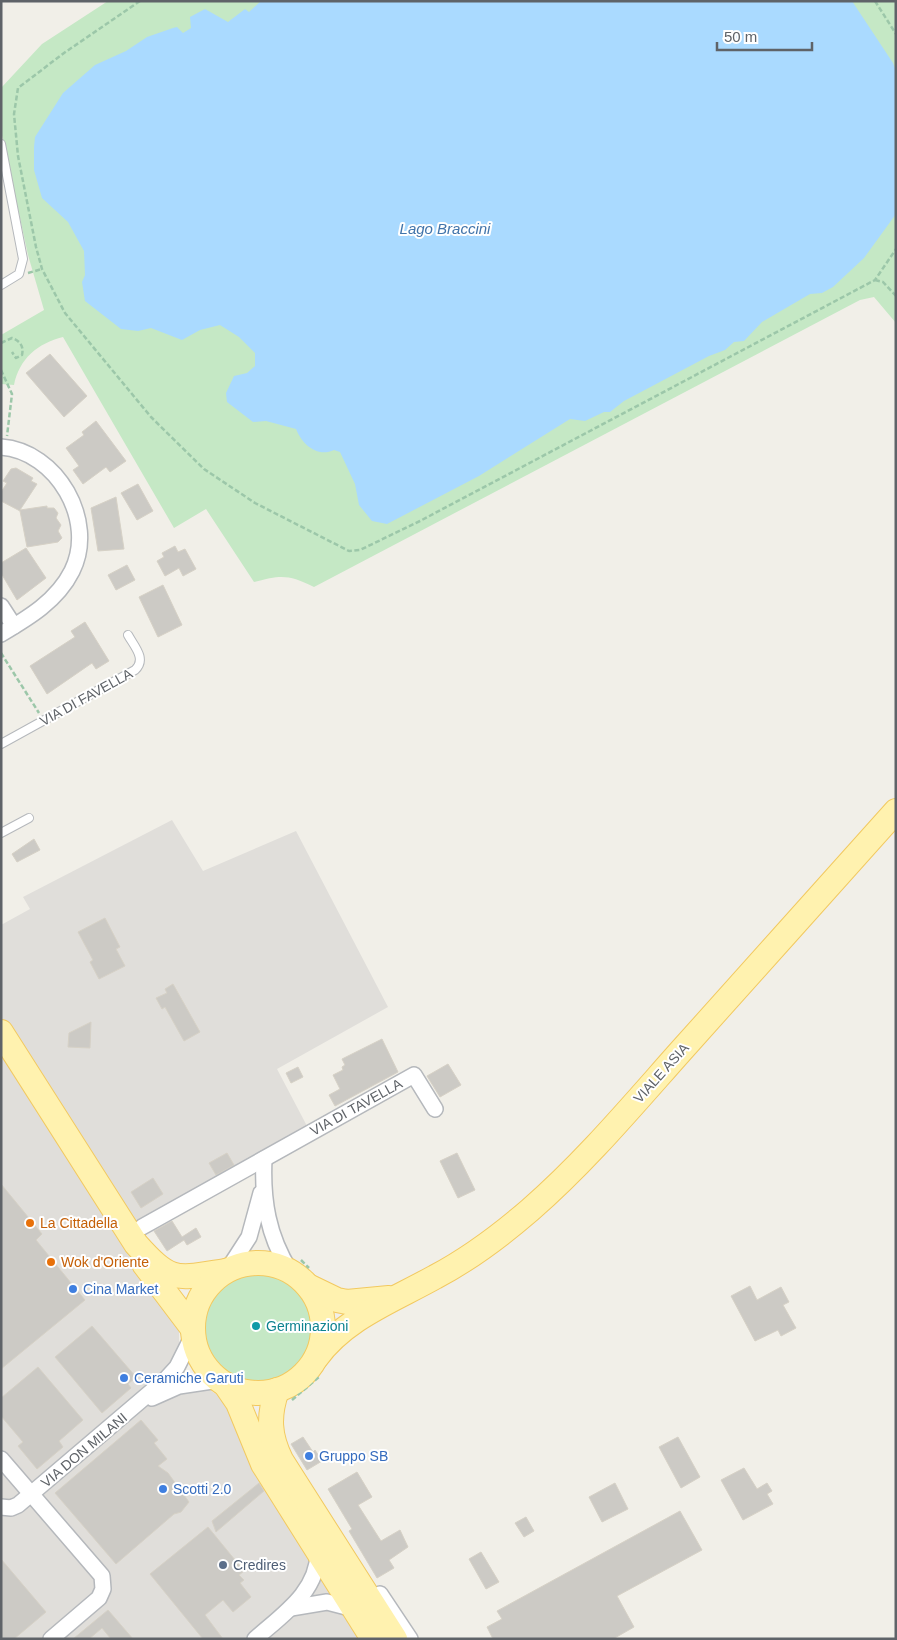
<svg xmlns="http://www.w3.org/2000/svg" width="897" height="1640" viewBox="0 0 897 1640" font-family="Arial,sans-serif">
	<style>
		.industrial { fill: #e0deda }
		.green { fill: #c5e8c5 }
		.water { fill: #aadaff }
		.building { fill: #cccac5; stroke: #d6d1c6 }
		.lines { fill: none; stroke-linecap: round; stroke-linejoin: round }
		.lane-casing { stroke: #b5b8bc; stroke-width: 10 }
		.street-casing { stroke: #b5b8bc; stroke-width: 18 }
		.primary-casing { stroke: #f2c960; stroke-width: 26 }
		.path { stroke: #9cc7a9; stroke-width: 2.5; stroke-dasharray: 5 2.5; stroke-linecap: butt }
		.lane { stroke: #fff; stroke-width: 8 }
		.street { stroke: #fff; stroke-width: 15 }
		.primary { stroke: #fff2af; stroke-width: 24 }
		.food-dot { fill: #e8710a; stroke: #fff; stroke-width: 2 }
		.shop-dot { fill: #3f7fe0; stroke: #fff; stroke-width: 2 }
		.culture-dot { fill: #0f9aa8; stroke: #fff; stroke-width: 2 }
		.service-dot { fill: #5c6f8a; stroke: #fff; stroke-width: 2 }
		.labels { text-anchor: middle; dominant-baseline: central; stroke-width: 4; stroke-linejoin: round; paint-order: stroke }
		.street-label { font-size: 14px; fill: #5f6368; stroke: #fff }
		.food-label { font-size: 14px; fill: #c56008; stroke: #fff; text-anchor: start }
		.shop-label { font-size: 14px; fill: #366cbe; stroke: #fff; text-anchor: start }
		.culture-label { font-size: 14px; fill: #0d838f; stroke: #fff; text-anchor: start }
		.service-label { font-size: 14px; fill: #4e5e75; stroke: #fff; text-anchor: start }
		.water-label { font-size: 15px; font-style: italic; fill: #4174aa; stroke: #fff }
	</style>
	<rect width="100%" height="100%" fill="#f1efe8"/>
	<polygon class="industrial" points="172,820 203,871 296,831 388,1007 277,1069 307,1126 114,1233 179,1325 179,1348 162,1389 207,1388 226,1401 363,1639 1,1639 1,925 30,909 23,897"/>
	<g class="green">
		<path d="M108 1H896V323L874 297 860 300 314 587C288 574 281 575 254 582L206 509 174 528 63 337C38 343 19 359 14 385L1 384V335L44 310 28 255 1 131V88L42 44Z"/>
		<circle cx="258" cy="1328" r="54"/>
	</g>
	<path class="water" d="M261 1H852L893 63 896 71V214L864 258 833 287 822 293 810 294 762 322 744 341 734 342 725 350 709 356 624 401 610 412H604L585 421 570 419 479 476 387 524 372 521 359 505 355 484 340 452 334 450C317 458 302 444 296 429L266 421 253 422 227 402 226 393 234 376 247 373 255 366V353L239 337 220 325 200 330 182 340 151 328 138 331 121 329 85 301 82 282 85 275 84 251 68 222 42 198 34 170V147L35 137 63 93 95 65 126 51 147 37 173 28 177 27 183 33 191 28 190 17 205 9 228 22 245 9 249 12Z"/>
	<g class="building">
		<polygon points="50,354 87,396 64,417 26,373"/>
		<polygon points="96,421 126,461 110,472 106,467 83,484 73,470 79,466 66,448 84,435 82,432"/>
		<polygon points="16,468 33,478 31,481 37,484 20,510 47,506 47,508 54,508 58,513 56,518 61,525 58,531 62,538 58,542 27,547 20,511 1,501 1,492 7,483 3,481 11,469"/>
		<polygon points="138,484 153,511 137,520 121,493"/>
		<polygon points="116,497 124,549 98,551 91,508"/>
		<polygon points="175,546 178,552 185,549 196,569 183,576 179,568 165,576 157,561 164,557 162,553"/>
		<polygon points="26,548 46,578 17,600 1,573 1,563"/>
		<polygon points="127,565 135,580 116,590 108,575"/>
		<polygon points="163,585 182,625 158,637 139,597"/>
		<polygon points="85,622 109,661 96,669 92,663 47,694 30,666 75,637 71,631"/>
		<polygon points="34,839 40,850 17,862 12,854"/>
		<polygon points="105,918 120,947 116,949 125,966 99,979 90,962 93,960 78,932"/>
		<polygon points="173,984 200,1032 184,1041 165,1007 162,1009 156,998 167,993 165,989"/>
		<polygon points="91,1022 90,1048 68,1047 69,1033"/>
		<polygon points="382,1039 398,1072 335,1106 329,1095 340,1089 333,1075 343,1070 342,1067 345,1065 342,1059"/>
		<polygon points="448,1064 461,1085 440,1097 427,1076"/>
		<polygon points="298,1067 303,1077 291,1083 286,1073"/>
		<polygon points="227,1153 234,1165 216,1175 209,1163"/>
		<polygon points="457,1153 475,1190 458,1198 440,1161"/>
		<polygon points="153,1178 163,1194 141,1208 131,1192"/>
		<polygon points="1,1184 42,1234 36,1240 85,1300 1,1369"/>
		<polygon points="172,1221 182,1237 196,1228 201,1237 187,1245 184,1240 167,1251 154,1231"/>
		<polygon points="750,1286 757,1300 781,1287 789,1302 783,1305 796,1328 781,1336 778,1330 755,1341 731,1296"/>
		<polygon points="92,1326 136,1377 128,1384 131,1388 102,1413 55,1357"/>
		<polygon points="38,1367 83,1420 59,1441 63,1447 37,1469 18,1446 23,1442 1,1416 1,1398"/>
		<polygon points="141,1420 158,1440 154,1443 167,1459 158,1466 168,1473 189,1502 181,1512 174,1514 116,1564 55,1493"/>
		<polygon points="303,1437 313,1452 315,1450 322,1461 307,1470 291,1444"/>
		<polygon points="678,1437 700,1477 681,1488 659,1447"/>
		<polygon points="744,1468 757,1489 767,1483 772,1491 767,1494 773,1504 743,1520 721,1480"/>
		<polygon points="357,1472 372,1497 358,1505 381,1541 400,1530 408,1547 389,1560 394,1568 377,1578 349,1531 352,1529 328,1489"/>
		<polygon points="259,1483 264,1491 216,1532 212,1521"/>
		<polygon points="615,1483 628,1509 602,1522 589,1497"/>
		<polygon points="680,1511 702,1550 617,1596 634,1627 613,1639 493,1639 487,1627 502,1619 497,1611"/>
		<polygon points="526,1517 534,1531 524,1537 515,1523"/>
		<polygon points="208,1527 244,1571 239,1575 244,1580 240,1583 251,1597 233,1612 223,1600 205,1615 223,1639 203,1639 150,1574"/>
		<polygon points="481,1552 499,1582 486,1589 469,1559"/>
		<polygon points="1,1559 46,1612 14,1639 1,1639"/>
		<polygon points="108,1610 133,1639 111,1639 102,1628 89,1639 73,1639"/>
	</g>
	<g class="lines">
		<defs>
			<g id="lane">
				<polyline points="1,144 23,259 19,274 1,285"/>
				<path d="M1 744 135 670C147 659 134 646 128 635"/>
				<polyline points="1,833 29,818"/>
			</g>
			<g id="street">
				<path d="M1 447C57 451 97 521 72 571 57 601 28 618 1 634"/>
				<polyline points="1,606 14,626"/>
				<path d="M264 1159C262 1200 268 1236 290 1271"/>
				<polyline points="142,1227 414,1075 435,1109"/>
				<polyline points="227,1271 249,1237 261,1193"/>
				<polyline points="152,1398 179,1386 219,1380"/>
				<polyline points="1,1459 102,1576 103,1589 99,1598 51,1639"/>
				<polyline points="1,1507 11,1508 18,1505 166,1379 177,1367 193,1335"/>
				<polyline points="380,1594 410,1639"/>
				<polyline points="291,1608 327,1602 354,1609"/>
				<path d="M255 1639C282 1615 318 1592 318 1552"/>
			</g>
			<g id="primary">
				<path d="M1 1032 136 1244C171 1283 175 1279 225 1271"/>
				<circle cx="258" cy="1328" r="65"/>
				<polyline points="144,1264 193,1329"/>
				<polyline points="308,1286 337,1300 347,1302 389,1298"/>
				<path d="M316 1358C345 1318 392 1301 435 1277 469 1259 501 1235 530 1210 585 1162 632 1106 680 1052 752 972 824 891 896 811"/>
				<polyline points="225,1384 238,1403 263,1464 373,1639"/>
				<path d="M277 1390C268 1416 269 1435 281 1460L395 1639"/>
			</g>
		</defs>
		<use href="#lane" class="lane-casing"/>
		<use href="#street" class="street-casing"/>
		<use href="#primary" class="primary-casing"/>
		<g class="path">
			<polyline points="140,1 64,53 18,88 14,114 18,156 36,247 42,269 65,313 151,417 204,469 255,503 349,551 360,550 420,521 875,280 896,249"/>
			<polyline points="875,1 896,34"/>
			<polyline points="28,273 42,269"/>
			<polyline points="875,280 883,282 896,296"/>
			<path d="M1 343 12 338C20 341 24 346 22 355L16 358 12 352"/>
			<polyline points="1,370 12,394 7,436"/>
			<polyline points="1,653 39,713"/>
			<polyline points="301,1260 309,1268"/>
			<polyline points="292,1400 320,1376"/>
		</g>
		<use href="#lane" class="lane"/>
		<use href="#street" class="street"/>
		<use href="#primary" class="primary"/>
	</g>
	<g class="food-dot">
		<circle cx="30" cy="1223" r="5"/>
		<circle cx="51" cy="1262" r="5"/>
	</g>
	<g class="shop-dot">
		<circle cx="73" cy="1289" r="5"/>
		<circle cx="124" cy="1378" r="5"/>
		<circle cx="309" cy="1456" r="5"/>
		<circle cx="163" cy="1489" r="5"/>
	</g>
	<circle class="culture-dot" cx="256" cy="1326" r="5"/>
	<circle class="service-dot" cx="223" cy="1565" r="5"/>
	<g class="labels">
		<g class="street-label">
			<text transform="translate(86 697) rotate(-29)">VIA DI FAVELLA</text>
			<text transform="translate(661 1073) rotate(-48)">VIALE ASIA</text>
			<text transform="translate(356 1107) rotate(-29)">VIA DI TAVELLA</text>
			<text transform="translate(84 1450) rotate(-40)">VIA DON MILANI</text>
		</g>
		<g class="food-label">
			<text x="40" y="1223">La Cittadella</text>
			<text x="61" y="1262">Wok d'Oriente</text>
		</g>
		<g class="shop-label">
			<text x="83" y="1289">Cina Market</text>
			<text x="134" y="1378">Ceramiche Garuti</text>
			<text x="319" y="1456">Gruppo SB</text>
			<text x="173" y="1489">Scotti 2.0</text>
		</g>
		<g class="culture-label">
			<text x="266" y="1326">Germinazioni</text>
		</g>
		<g class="service-label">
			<text x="233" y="1565">Credires</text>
		</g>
		<g class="water-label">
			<text x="445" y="228">Lago Braccini</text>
		</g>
	</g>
	<rect width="897" height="1640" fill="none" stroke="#5f6368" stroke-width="5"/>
	<path d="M717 42v8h95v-8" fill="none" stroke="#5f6368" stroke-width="2.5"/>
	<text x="724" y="42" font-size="15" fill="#5f6368" stroke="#ffffff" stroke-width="4" paint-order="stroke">50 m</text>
</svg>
